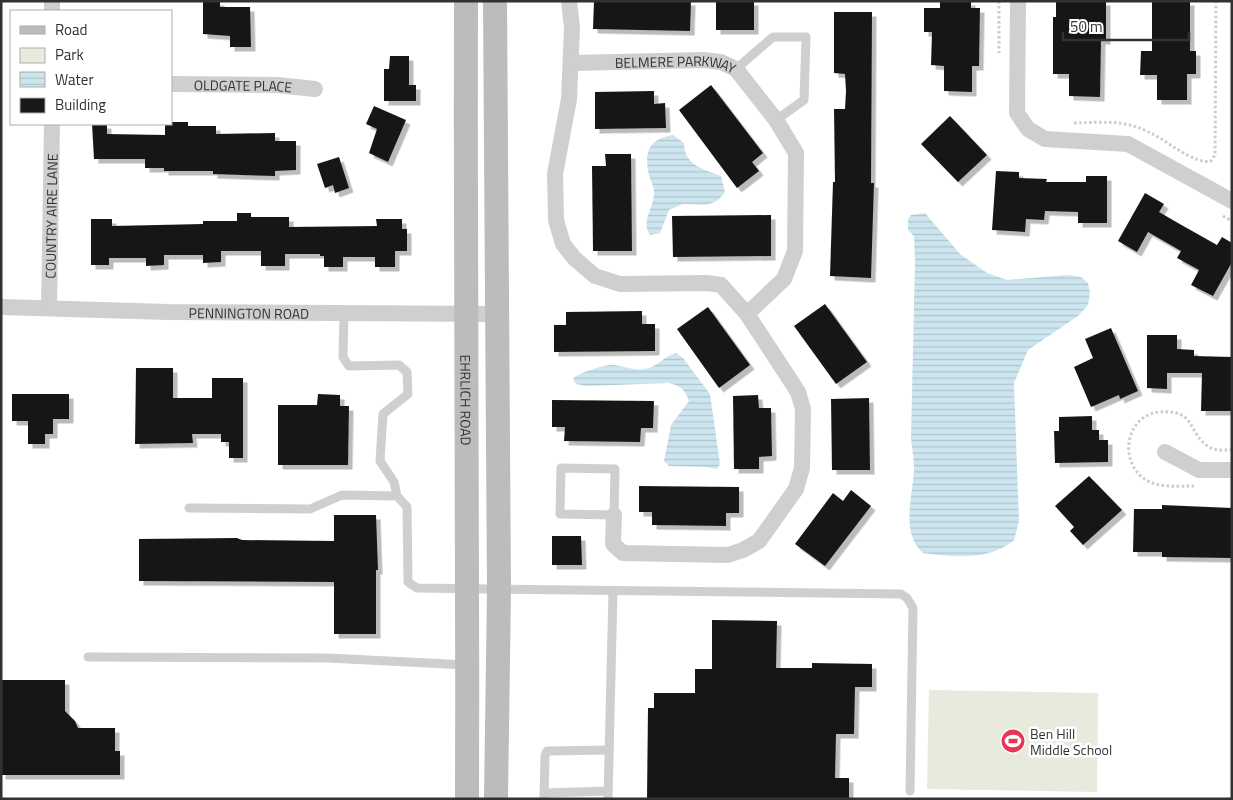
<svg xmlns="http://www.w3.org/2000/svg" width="1233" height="800" viewBox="0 0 1233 800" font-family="'Titillium Web',sans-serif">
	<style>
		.park { fill: #e6ebdd }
		.water { fill: url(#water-rules) }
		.building { fill: #191919; filter: url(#shadow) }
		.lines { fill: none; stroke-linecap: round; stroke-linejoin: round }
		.path { stroke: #ccc; stroke-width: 3; stroke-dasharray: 2.5 2.5; stroke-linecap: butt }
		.service { stroke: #cfcfcf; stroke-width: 9 }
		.minor { stroke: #cfcfcf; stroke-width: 16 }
		.secondary { stroke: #bcbcbc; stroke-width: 24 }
		.labels { text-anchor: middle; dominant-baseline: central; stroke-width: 5; stroke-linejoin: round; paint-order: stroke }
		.street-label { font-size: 14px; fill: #323232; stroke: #fff }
		.poi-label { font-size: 14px; fill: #323232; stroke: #fff; text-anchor: start }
	</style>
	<defs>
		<pattern id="water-rules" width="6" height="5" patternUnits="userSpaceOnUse" patternTransform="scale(1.25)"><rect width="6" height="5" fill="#cde5ee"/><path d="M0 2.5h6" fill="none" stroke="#b0c5cd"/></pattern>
		<filter id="shadow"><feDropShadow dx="4.5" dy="4.5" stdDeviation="0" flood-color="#0004"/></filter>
	</defs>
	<rect width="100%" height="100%" fill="#fff"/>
	<polygon class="park" points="929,690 1098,693 1097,792 927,789"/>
	<g class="water">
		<path d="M673 135 684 143C684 165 703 169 721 176L725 192C714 209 701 204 684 204 679 205 674 208 669 210L660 233 650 235C641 221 653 209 654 194 655 187 650 181 649 175 644 151 649 139 673 135Z"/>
		<path d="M925 213 960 254 987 273 1007 280 1068 275 1081 277 1088 283 1090 293 1088 305 1078 316 1028 350 1014 383 1019 521 1014 540C990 561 953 557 923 553 900 532 913 496 914 469 914 459 912 448 911 438L915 261 914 236 908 230V219L911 215Z"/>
		<path d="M676 353 683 358 710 394 720 464 717 469 705 467 669 466 664 461 671 425 689 401C685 390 681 386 669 383L586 386 576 384 573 379C577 373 606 364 613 365 624 366 634 371 645 369 658 367 664 356 676 353Z"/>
	</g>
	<g class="building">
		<polygon points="203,1 220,1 220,7 250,7 251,47 230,47 230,36 203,34"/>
		<polygon points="594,1 691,1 690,31 593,29"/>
		<rect x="716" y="1" width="38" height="29"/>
		<polygon points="940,1 971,1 971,8 980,8 979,66 972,66 972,92 944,91 944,66 931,65 932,32 924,32 924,8 940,8"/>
		<polygon points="1056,1 1106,1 1106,40 1101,40 1100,97 1069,96 1069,74 1053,74 1053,17 1056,17"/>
		<polygon points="1152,1 1190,1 1190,51 1196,51 1196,74 1187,74 1187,100 1157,100 1157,75 1140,75 1141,51 1152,51"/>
		<polygon points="834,12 872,12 871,183 874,183 871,278 830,276 833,182 835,182 834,109 845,109 846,91 845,74 834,73"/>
		<polygon points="390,56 409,56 409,85 416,85 416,101 384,101 384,69 389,69"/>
		<polygon points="711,85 763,153 752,162 759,171 737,188 679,110"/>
		<polygon points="654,91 654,104 665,103 666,128 595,129 595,92"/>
		<polygon points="374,106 406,120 388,162 369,153 377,129 366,124"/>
		<polygon points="950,116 987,155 958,182 921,144"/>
		<polygon points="171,122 188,122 188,126 216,126 216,134 275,133 275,141 296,141 296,170 275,171 275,176 213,174 213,171 164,171 164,168 145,168 145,159 94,159 92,124 107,124 107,134 165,135 165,124 171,124"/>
		<polygon points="605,154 631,154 632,251 593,251 592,166 606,166"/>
		<polygon points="339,157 349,188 335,193 333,185 325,188 317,164"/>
		<polygon points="996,171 1019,172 1019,178 1047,179 1046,182 1086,182 1086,176 1107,176 1107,223 1078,223 1078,212 1045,211 1044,220 1026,219 1025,232 992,230"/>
		<polygon points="1145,193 1164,204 1159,212 1178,223 1217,245 1222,237 1232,243 1232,262 1213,296 1191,285 1199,270 1177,258 1181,251 1148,232 1137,252 1118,241"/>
		<polygon points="237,213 251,213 251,217 289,217 289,227 377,226 376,219 402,219 402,229 407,229 407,251 395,251 395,267 375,267 375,257 343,257 343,267 324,267 324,256 320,256 320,254 285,254 285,266 261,266 261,251 221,251 221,262 203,263 203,255 164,255 164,265 146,266 146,258 109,258 109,265 91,265 91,219 112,219 112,226 203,224 203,221 237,221"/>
		<polygon points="771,215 771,256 673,257 672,216"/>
		<polygon points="825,304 867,362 836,384 794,326"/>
		<polygon points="708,307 750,365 719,388 677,329"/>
		<polygon points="642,311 642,324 655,324 655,351 554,352 554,325 566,325 566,312"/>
		<polygon points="1111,328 1138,391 1120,399 1119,395 1091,407 1074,367 1093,358 1085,339"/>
		<polygon points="1147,335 1177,335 1177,349 1194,350 1194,356 1232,357 1232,411 1201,411 1202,373 1167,373 1167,389 1147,388"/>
		<polygon points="136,368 173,368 173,398 212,398 212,378 243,378 243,458 229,458 229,442 221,442 221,434 192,434 193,443 135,444"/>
		<polygon points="12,394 69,394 69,419 53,419 53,434 45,434 45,444 28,444 28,421 12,421"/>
		<polygon points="318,394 340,395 340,406 349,406 348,465 278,465 278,405 317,405"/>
		<polygon points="758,395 759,408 771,408 772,456 759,457 759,469 734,469 733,396"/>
		<polygon points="869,398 870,470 832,470 831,399"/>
		<polygon points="552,400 654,401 653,428 641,428 640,442 564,441 565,427 552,427"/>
		<polygon points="1092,416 1092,430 1099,430 1099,440 1108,440 1108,462 1055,463 1054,431 1059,431 1059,417"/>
		<polygon points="1089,476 1122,510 1083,545 1070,531 1074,527 1055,506"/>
		<polygon points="639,486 739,487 739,513 726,513 726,526 652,525 652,512 639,512"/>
		<polygon points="851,490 871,506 825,566 795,544 833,493 843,501"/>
		<polygon points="1162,505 1232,508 1232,558 1162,557 1162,552 1133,552 1134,509 1162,509"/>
		<polygon points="334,515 376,515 378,570 376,570 376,634 334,634 334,582 139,581 139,539 237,538 242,540 334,541"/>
		<polygon points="552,536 581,536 582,565 552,565"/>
		<polygon points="712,620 777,621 776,668 812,668 812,663 872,664 872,687 855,687 854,734 836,734 835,778 849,778 849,799 647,799 648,708 654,708 654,693 695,693 695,669 712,669"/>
		<polygon points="1,680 65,680 65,711 75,721 78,728 115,728 115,751 120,751 120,775 1,775"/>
	</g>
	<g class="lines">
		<g class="path">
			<polyline points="999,1 999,53"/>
			<path d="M1074 123C1111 122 1127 119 1160 138 1171 145 1198 165 1211 161L1215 155 1216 1"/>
			<polyline points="1223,216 1232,221"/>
			<path d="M1194 486C1179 486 1161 488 1148 481 1118 465 1124 416 1159 412 1197 409 1187 433 1209 447 1215 451 1225 450 1232 450"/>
		</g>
		<g class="service">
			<polyline points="736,69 773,37 806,37 804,100 776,120"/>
			<polyline points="344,314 343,357 349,366 399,365 407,372 408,394 383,414 380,461 394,482 397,496"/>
			<polygon points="561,468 615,469 614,515 560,514"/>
			<polyline points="189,508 310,509 342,495 397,496 407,507 408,582 417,588 901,594 907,598 913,608 910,791"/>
			<polyline points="88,657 328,658 467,665"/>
			<polyline points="544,793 608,791"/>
			<polyline points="544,799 545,756 547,751 609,750"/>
			<polyline points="608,799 613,591"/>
		</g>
		<g class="minor">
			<polyline points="569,1 572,28 569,99 555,174 556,220 563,244 575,259 595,276 620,284 707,283 721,285 747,314 798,392 803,409 802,468 796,489 759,541 743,550 728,555 623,553 613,544 614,515"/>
			<polyline points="1018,1 1017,113 1028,129 1045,139 1128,144 1232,201"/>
			<polyline points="52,11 52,1"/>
			<path id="s1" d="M571 63 703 60 721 62 736 69 776 120 796 153 795 251 784 279 747 314"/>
			<path id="s2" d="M171 84 277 85 315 89"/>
			<path id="s3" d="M1 307 168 312 496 314"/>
			<path id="s4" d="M49 308 52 124"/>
			<polyline points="1165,452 1199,470 1232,470"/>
		</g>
		<g class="secondary">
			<path id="s5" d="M466 1C465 267 468 533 467 799"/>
			<polyline points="495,1 499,590 496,799"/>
		</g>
	</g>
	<defs>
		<symbol id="stadium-disc" viewBox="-11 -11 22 22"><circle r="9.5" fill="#e83556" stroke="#fff"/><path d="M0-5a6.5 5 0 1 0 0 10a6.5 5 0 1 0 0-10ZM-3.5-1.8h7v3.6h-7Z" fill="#fff"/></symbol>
	</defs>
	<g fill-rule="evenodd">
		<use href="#stadium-disc" x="999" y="727" width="28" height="28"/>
	</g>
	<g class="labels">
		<g class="street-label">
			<text stroke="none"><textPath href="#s1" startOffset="105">BELMERE PARKWAY</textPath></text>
			<text stroke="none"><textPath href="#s2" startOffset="72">OLDGATE PLACE</textPath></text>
			<text stroke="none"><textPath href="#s4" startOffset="92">COUNTRY AIRE LANE</textPath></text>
			<text stroke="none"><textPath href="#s3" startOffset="248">PENNINGTON ROAD</textPath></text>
			<text stroke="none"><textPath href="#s5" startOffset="399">EHRLICH ROAD</textPath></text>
		</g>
		<g class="poi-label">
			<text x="1030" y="733">Ben Hill<tspan x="1030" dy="16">Middle School</tspan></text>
		</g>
	</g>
	<rect width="1233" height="800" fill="none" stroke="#323232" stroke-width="5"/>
	<rect x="10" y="10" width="162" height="115" fill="#ffffff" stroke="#adadad"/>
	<rect x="20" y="26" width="25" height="8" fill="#bcbcbc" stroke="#adadad"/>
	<text x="55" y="35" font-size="15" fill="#323232">Road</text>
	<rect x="20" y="48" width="25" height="15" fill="#e6ebdd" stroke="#adadad"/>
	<text x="55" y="60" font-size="15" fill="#323232">Park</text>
	<rect x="20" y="72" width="25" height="15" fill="url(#water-rules)" stroke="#adadad"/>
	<text x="55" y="85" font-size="15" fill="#323232">Water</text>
	<rect x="20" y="98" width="25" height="15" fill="#191919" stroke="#adadad"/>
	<text x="55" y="110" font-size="15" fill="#323232">Building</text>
	<path d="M1063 32v8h126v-8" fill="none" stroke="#323232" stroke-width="2.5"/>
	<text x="1070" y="32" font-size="15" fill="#323232" stroke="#ffffff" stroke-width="4" paint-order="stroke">50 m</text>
</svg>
